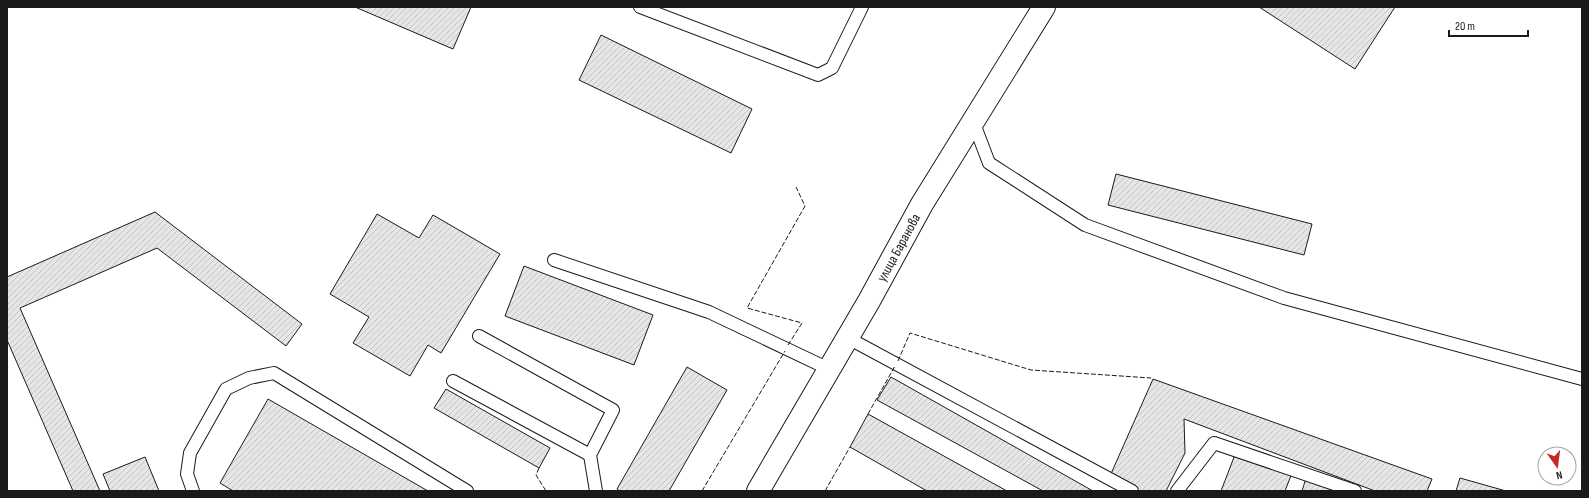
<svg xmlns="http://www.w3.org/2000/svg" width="1589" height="498" viewBox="0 0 1589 498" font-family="'Sofia Sans Condensed',sans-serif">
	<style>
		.building { fill: url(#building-hatch); stroke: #1a1a1a }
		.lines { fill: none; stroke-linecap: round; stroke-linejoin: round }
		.service-casing { stroke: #1a1a1a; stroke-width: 14 }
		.minor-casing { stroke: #1a1a1a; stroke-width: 24 }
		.service { stroke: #fff; stroke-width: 12 }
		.minor { stroke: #fff; stroke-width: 22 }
		.fence { stroke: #1a1a1a; stroke-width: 1; stroke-dasharray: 5 2; stroke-linecap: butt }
		.labels { text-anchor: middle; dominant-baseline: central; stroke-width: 3; stroke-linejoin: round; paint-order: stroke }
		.street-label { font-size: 14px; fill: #1a1a1a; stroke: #fff }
	</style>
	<defs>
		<pattern id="building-hatch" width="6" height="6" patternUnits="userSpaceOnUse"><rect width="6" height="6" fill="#e6e6e6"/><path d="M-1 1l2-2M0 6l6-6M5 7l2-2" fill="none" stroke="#c5c5c5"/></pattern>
	</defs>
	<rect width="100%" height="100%" fill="#fff"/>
	<g class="building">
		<polygon points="355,7 471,7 453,49"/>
		<polygon points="1259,7 1395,7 1355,69"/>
		<polygon points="601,35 752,109 731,153 579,80"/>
		<polygon points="1116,174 1312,224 1304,255 1108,205"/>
		<polygon points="155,212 302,324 286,346 157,248 20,308 100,491 73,491 7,340 7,277"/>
		<polygon points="377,214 419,238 433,215 500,254 441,353 428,345 410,376 353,343 369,317 330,294"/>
		<polygon points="524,266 653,315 634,365 505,316"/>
		<polygon points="687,367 727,390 669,491 620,491 617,489"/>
		<polygon points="891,377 1093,491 1043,491 877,400"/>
		<polygon points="1153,379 1432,479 1427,491 1375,491 1184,419 1185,453 1166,491 1140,491 1110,476"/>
		<polygon points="446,389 550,448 539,468 434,408"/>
		<polygon points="268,399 428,491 233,491 220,483"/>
		<polygon points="868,414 1007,491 927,491 850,447"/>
		<polygon points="1236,452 1292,473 1285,491 1221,491"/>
		<polygon points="145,457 159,491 110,491 103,474"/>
		<polygon points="1306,478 1342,491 1302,491"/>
		<polygon points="1460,478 1506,491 1456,491"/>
	</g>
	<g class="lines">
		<defs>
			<g id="service">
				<polyline points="640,7 818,75 832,68 862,7"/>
				<polyline points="973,121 989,163 1085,225 1284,298 1582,379"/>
				<polyline points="554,260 709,312 829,369"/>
				<polyline points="479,336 613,410 590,455 596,491"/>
				<polyline points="848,338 1132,491"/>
				<polyline points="453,381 590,455"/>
				<polyline points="193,491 187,474 190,453 226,389 249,378 274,373 467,491"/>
				<polyline points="1177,491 1214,443 1355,491"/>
			</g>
			<g id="minor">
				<path id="s1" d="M758 491 869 301 922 204 1044 7"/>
			</g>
		</defs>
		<use href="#service" class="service-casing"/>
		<use href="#minor" class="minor-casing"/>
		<use href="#service" class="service"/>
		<use href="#minor" class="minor"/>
		<g class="fence">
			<polyline points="788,345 802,323 747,308 805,206 796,187"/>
			<polyline points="898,361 910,333 1031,370 1151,378"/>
			<polyline points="868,414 895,366"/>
			<polyline points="539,468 536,475 546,491"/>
			<polyline points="702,491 785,351"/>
			<polyline points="825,491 850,447"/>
		</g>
	</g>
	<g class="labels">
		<g class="street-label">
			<text stroke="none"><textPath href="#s1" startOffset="281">улица Баранова</textPath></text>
		</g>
	</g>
	<rect width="1589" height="498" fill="none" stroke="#1a1a1a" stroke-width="16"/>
	<g transform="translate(1557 466) rotate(166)"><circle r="19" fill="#ffffff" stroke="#a3a3a3"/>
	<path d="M0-3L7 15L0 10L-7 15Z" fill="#c62828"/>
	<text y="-6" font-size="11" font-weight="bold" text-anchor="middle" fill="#1a1a1a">N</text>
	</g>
	<path d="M1449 30v6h79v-6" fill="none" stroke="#1a1a1a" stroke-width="2"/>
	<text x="1455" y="30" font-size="12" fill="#1a1a1a" stroke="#ffffff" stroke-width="3" paint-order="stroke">20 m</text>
</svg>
